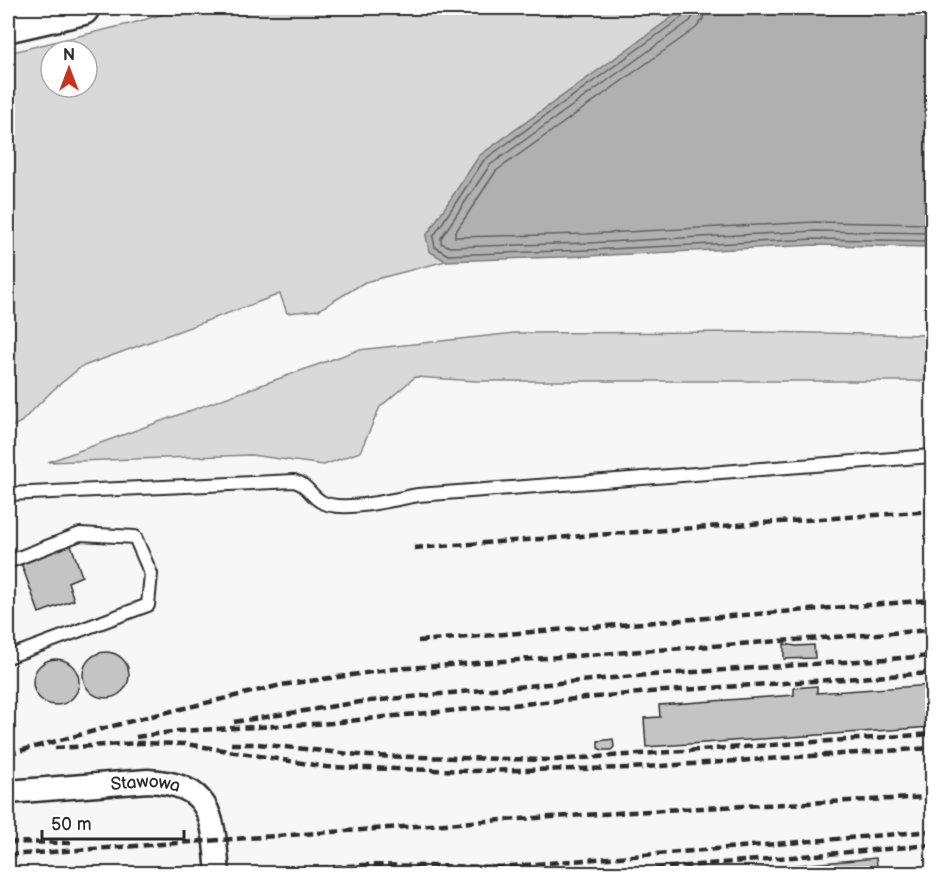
<svg xmlns="http://www.w3.org/2000/svg" width="940" height="881" viewBox="0 0 940 881" font-family="'Balsamiq Sans',sans-serif">
	<style>
		.green { fill: #d9d9d9; stroke: #828282; stroke-width: 1.5; fill-rule: evenodd }
		.water { fill: #b0b0b0; stroke: #7b7b7b; stroke-width: 1.5 }
		.lines { fill: none; stroke-linecap: round; stroke-linejoin: round }
		.shore { stroke: #606060; stroke-width: 1.5 }
		.building { fill: #c4c4c4; stroke: #2b2b2b; stroke-width: 1.5 }
		.lane-casing { stroke: #2b2b2b; stroke-width: 16 }
		.street-casing { stroke: #2b2b2b; stroke-width: 27 }
		.primary-casing { stroke: #2b2b2b; stroke-width: 38 }
		.lane { stroke: #fff; stroke-width: 12 }
		.street { stroke: #fff; stroke-width: 22 }
		.primary { stroke: #fff; stroke-width: 33 }
		.rail { stroke: #2b2b2b; stroke-width: 4.5; stroke-dasharray: 9 4.5; stroke-linecap: butt }
		.labels { text-anchor: middle; dominant-baseline: central; stroke-width: 4.5; stroke-linejoin: round; paint-order: stroke }
		.street-label { font-size: 18px; fill: #2b2b2b; stroke: #fff }
	</style>
	<rect width="100%" height="100%" fill="#f7f7f7"/>
	<filter id="ink" filterUnits="userSpaceOnUse"><feTurbulence type="fractalNoise" baseFrequency=".0167" numOctaves="2"/><feDisplacementMap in="SourceGraphic" scale="12" xChannelSelector="R" yChannelSelector="G"/><feConvolveMatrix kernelMatrix="1 2 1 2 8 2 1 2 1" color-interpolation-filters="sRGB"/></filter>
	<g filter="url(#ink)">
		<g class="green">
			<path d="M184 8H685L479 156 429 251 446 261 365 282 319 310 287 313 280 294 81 367 53 390 21 422 8 429V53L133 23ZM51 51H87V87H51Z"/>
			<polygon points="754,332 932,335 932,381 476,381 415,377 380,407 360,452 324,465 251,455 48,462 358,350 515,333"/>
		</g>
		<polygon class="water" points="685,8 932,8 932,247 815,245 588,256 446,261 429,251 426,236 479,156"/>
		<g class="lines">
			<g class="shore">
				<polyline points="688,8 685,15 484,160 433,237 435,247 448,255 588,250 815,239 932,241"/>
				<polyline points="696,8 694,15 690,21 490,165 441,238 441,243 450,247 588,243 815,231 932,233"/>
				<polyline points="705,8 703,19 696,28 496,171 455,233 455,237 587,234 815,222 932,224"/>
			</g>
		</g>
		<g class="building">
			<polygon points="70,542 82,576 68,582 74,600 39,613 20,560"/>
			<polygon points="784,644 796,646 814,645 815,658 784,659"/>
			<circle cx="106" cy="675" r="23"/>
			<circle cx="56" cy="682" r="23"/>
			<polygon points="932,685 932,727 646,747 644,718 660,717 659,705 794,695 794,688 817,686 817,693"/>
			<polygon points="613,739 614,747 611,750 602,750 598,748 598,741"/>
			<polygon points="876,858 878,874 699,874"/>
			<polygon points="924,867 925,874 904,874 904,870"/>
		</g>
		<g class="lines">
			<defs>
				<g id="lane">
					<path d="M8 494 294 481C308 485 309 494 320 501 339 514 395 499 418 495L932 456"/>
					<polyline points="8,562 80,534 135,537 151,574 148,605 8,657"/>
					<polyline points="514,873 514,874"/>
				</g>
				<g id="street">
					<path id="s1" d="M8 792 148 781C214 784 213 819 218 874"/>
				</g>
				<polyline id="primary" points="8,25 82,8"/>
			</defs>
			<use href="#lane" class="lane-casing"/>
			<use href="#street" class="street-casing"/>
			<use href="#primary" class="primary-casing"/>
			<use href="#lane" class="lane"/>
			<use href="#street" class="street"/>
			<use href="#primary" class="primary"/>
			<g class="rail">
				<polyline points="414,548 932,511"/>
				<polyline points="418,641 932,600"/>
				<polyline points="234,722 360,702 471,691 635,676 932,656"/>
				<polyline points="136,737 178,731 332,723 384,717 650,692 932,673"/>
				<polyline points="231,744 258,744 369,756 553,760 932,734"/>
				<polyline points="55,748 140,743 186,744 326,767 470,771 631,768 932,748"/>
				<polyline points="8,754 139,719 281,685 394,669 932,630"/>
				<polyline points="8,842 73,843"/>
				<polyline points="8,855 487,821 681,809 932,797"/>
				<polyline points="560,869 651,869 932,845"/>
				<polyline points="76,873 124,871 184,874"/>
				<polyline points="239,874 362,865 500,867 932,831"/>
			</g>
		</g>
	</g>
	<g class="labels">
		<g class="street-label">
			<text stroke="none"><textPath href="#s1" startOffset="138">Stawowa</textPath></text>
		</g>
	</g>
	<rect width="940" height="881" fill="none" stroke="#fff" stroke-width="30"/>
	<rect x="15" y="15" width="910" height="851" fill="none" stroke="#2b2b2b" stroke-width="2" filter="url(#ink)"/>
	<g transform="translate(69 69)"><circle r="28" fill="#ffffff" stroke="#aaaaaa" stroke-width="1.5"/>
	<path d="M0-4.5L10 22L0 15L-10 22Z" fill="#c8321e"/>
	<text y="-9" font-size="16" font-weight="bold" text-anchor="middle" fill="#2b2b2b">N</text>
	</g>
	<path d="M42 830v9h142v-9" fill="none" stroke="#2b2b2b" stroke-width="3"/>
	<text x="51" y="830" font-size="18" fill="#2b2b2b" stroke="#ffffff" stroke-width="4.5" paint-order="stroke">50 m</text>
</svg>
